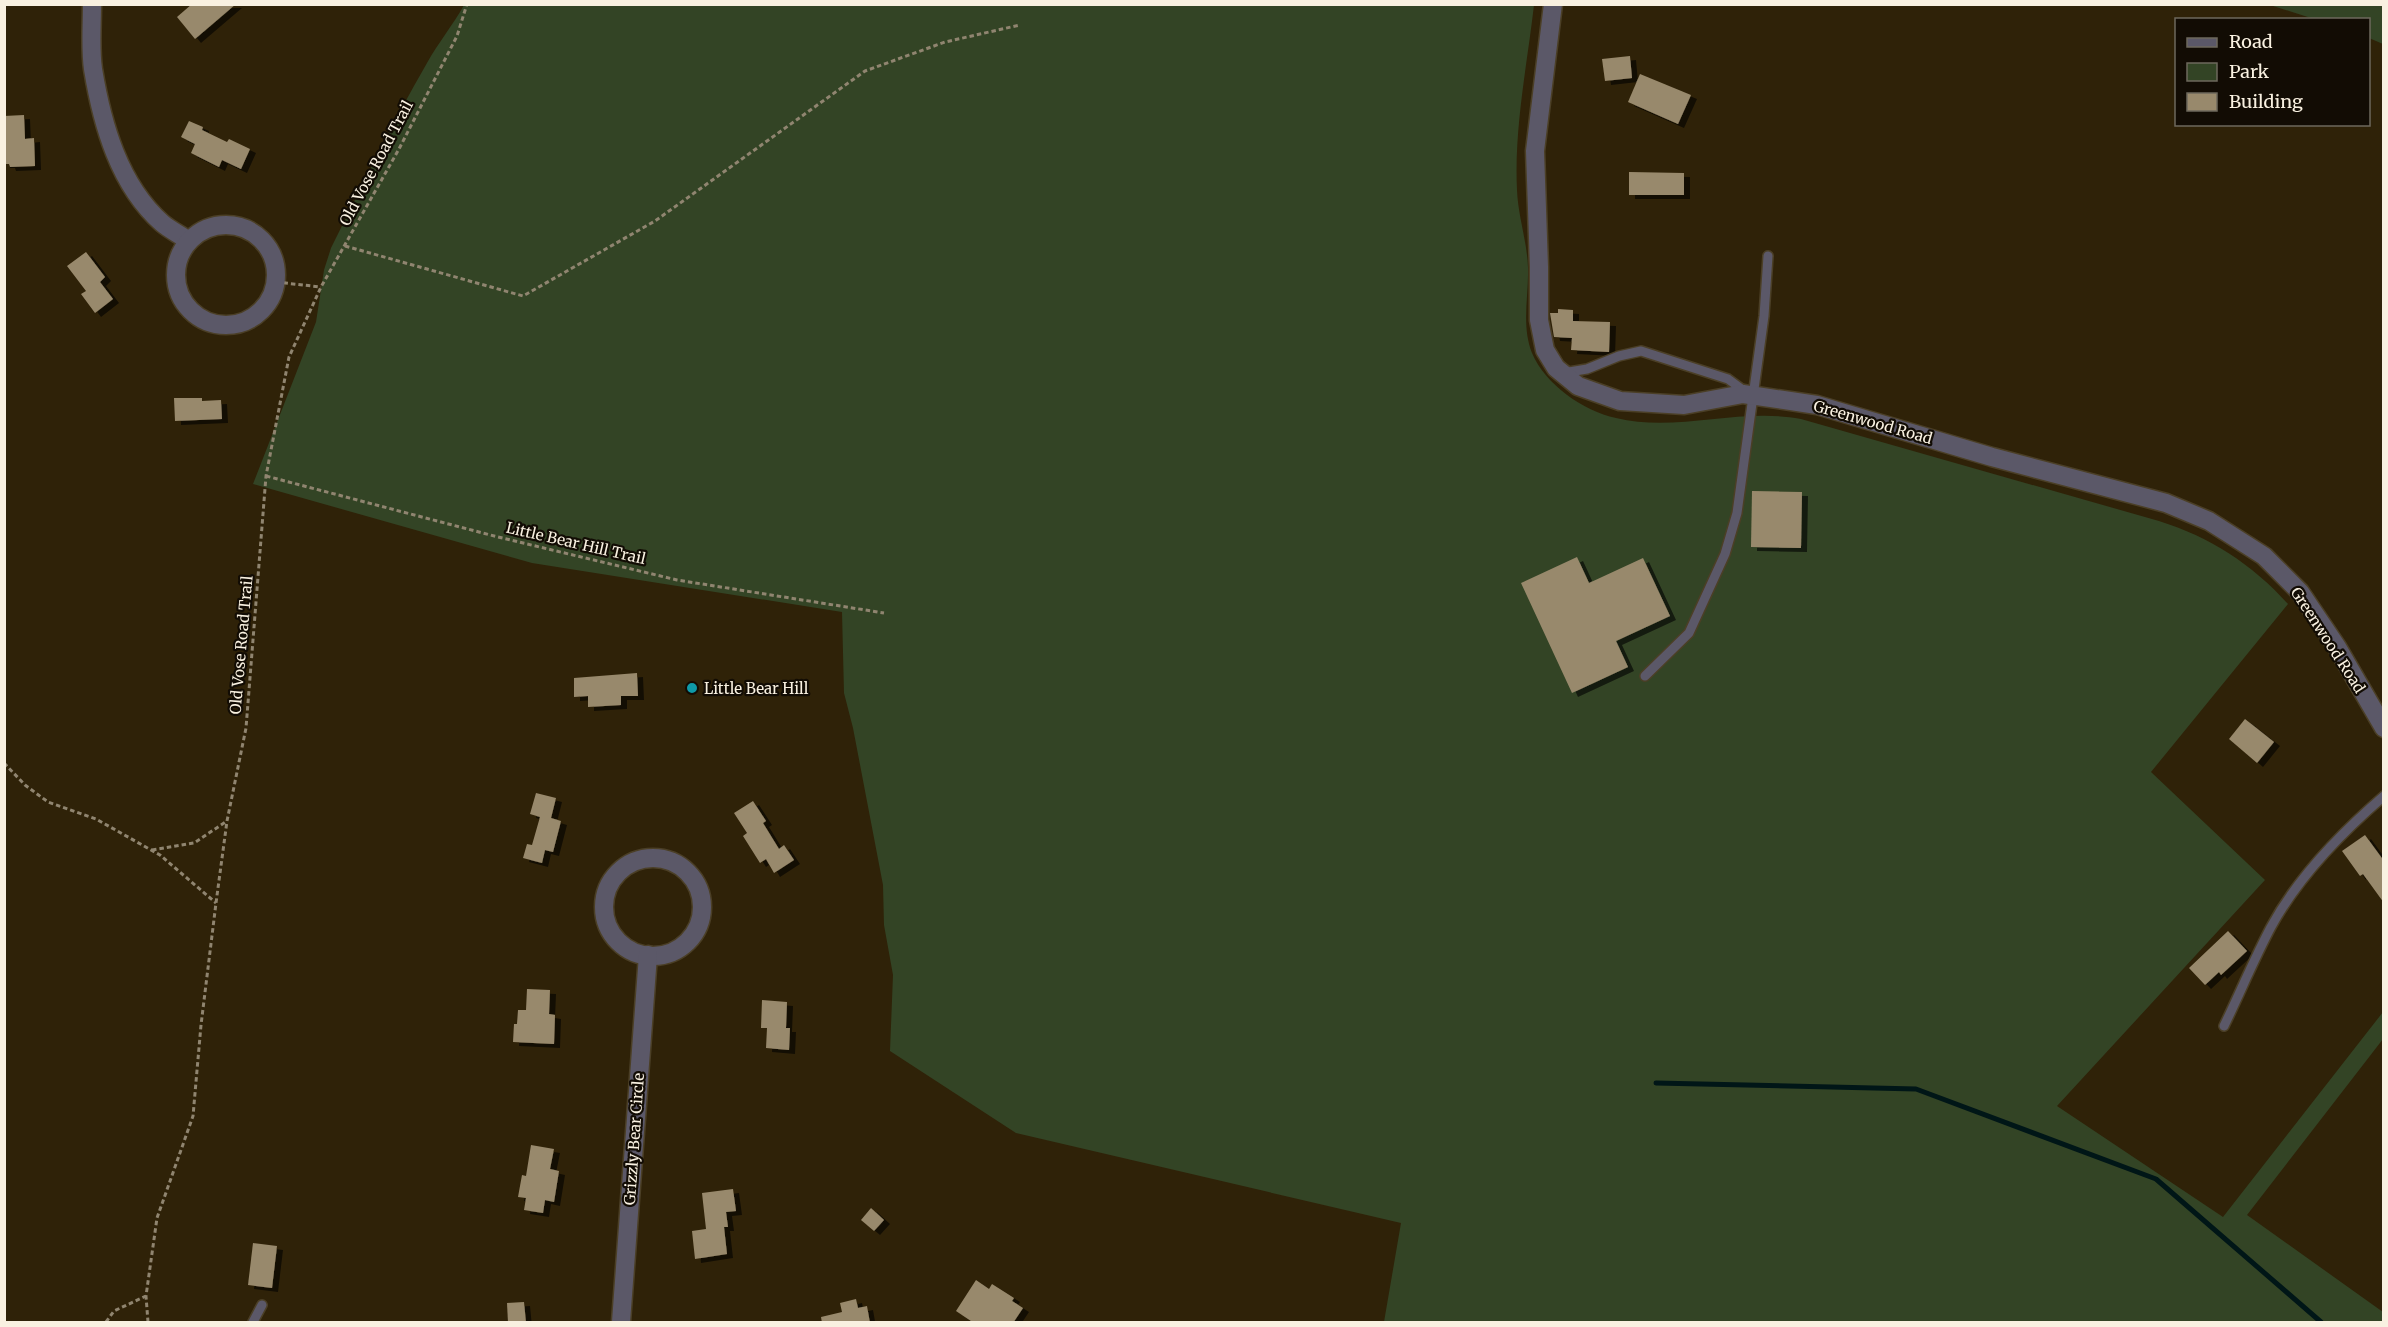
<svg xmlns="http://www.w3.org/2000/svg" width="2388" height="1327" viewBox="0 0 2388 1327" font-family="Merriweather,serif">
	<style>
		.green { fill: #334425 }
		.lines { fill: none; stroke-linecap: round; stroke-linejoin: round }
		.stream { stroke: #001617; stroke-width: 5 }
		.building { fill: #98896c; filter: url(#shadow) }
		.service-casing { stroke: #4b3f26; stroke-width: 12 }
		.minor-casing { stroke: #4b3f26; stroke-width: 21 }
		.path { stroke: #908570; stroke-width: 3; stroke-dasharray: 4.5 3; stroke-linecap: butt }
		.service { stroke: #5b5868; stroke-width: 9 }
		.minor { stroke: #5b5868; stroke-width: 18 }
		.culture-dot { fill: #0f9aa8; stroke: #120c04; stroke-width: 2 }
		.labels { text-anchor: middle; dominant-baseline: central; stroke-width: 4.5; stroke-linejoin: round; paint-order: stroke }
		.street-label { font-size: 15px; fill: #f9f1e1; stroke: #120c04 }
		.poi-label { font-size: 15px; fill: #f9f1e1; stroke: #120c04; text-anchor: start }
	</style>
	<defs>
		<filter id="shadow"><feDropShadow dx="6" dy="4" stdDeviation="0" flood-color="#0009"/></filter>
	</defs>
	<rect width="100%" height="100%" fill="#2f2208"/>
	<g class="green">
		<path d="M464 5H1534C1527 66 1514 128 1517 190 1518 216 1527 241 1528 267 1529 296 1521 325 1532 353 1545 384 1583 411 1616 418 1677 433 1739 407 1801 419L2159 521C2210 537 2252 564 2288 604L2151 772 2265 880 2057 1106 2223 1217 2383 1012V1039L2247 1215 2383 1312V1322H1384L1401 1223 1016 1133 890 1051 893 975 884 925 883 885 853 728 844 693 842 612 532 563 253 484 316 322 324 270 331 248C362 186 392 123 427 63 438 43 453 25 464 5Z"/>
		<polygon points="2270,5 2383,5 2383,44 2369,38 2368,20 2314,19"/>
	</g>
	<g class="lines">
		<polyline class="stream" points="1656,1083 1916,1089 2156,1179 2321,1322"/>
	</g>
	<g class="building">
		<polygon points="192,4 236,4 195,39 177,17"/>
		<polygon points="1630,56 1632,78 1605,81 1602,59"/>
		<polygon points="1640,74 1691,95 1678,124 1628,102"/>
		<polygon points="24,115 25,139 34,138 35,166 10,167 9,164 4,164 4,116"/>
		<polygon points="189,121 203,127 202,130 227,142 229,139 250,149 241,169 222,160 219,167 191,153 195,144 181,137"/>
		<polygon points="1629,172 1684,173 1684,195 1629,195"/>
		<polygon points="86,252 105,277 100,282 113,299 95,313 81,294 86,291 67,266"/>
		<polygon points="1558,309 1573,310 1573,321 1610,322 1609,352 1571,350 1572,338 1554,337 1550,313 1558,313"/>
		<polygon points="174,398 202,398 202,401 221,400 222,419 175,421"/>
		<polygon points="1752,491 1802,492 1801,548 1751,547"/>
		<polygon points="1577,557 1589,583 1643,558 1670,616 1616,641 1628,667 1572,693 1521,583"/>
		<polygon points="637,673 638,696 621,696 621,705 588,707 588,696 574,697 574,678"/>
		<polygon points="2245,719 2274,742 2257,763 2229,739"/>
		<polygon points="536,793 556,798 551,818 561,821 553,852 545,850 542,863 523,858 527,844 532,845 540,817 530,814"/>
		<polygon points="753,801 766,821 763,823 779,849 784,845 794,860 774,873 766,859 760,863 743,836 747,833 734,813"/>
		<polygon points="2365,835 2384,861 2384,903 2363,874 2360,876 2342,851"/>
		<polygon points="2228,931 2247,951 2221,975 2219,972 2205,985 2189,968"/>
		<polygon points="527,989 550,990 549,1014 555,1015 554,1044 513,1042 514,1024 517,1024 518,1010 526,1010"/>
		<polygon points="762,1000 787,1002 786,1028 790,1028 789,1050 766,1048 767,1028 761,1028"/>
		<polygon points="531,1145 554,1149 550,1169 559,1171 554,1202 545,1200 543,1213 524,1210 526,1198 518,1197 522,1175 526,1176"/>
		<polygon points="733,1189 736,1211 726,1212 728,1227 724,1227 727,1254 695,1259 692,1231 706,1229 702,1193"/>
		<polygon points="871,1208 884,1220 874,1231 861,1220"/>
		<polygon points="253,1243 277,1246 272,1288 248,1285"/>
		<polygon points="976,1280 989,1289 992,1284 1014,1298 1012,1301 1023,1308 1013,1323 974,1323 956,1311"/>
		<polygon points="856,1299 858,1308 867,1306 870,1323 822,1323 821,1317 842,1312 840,1303"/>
		<polygon points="524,1302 526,1323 508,1323 507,1303"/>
	</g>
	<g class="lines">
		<defs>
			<g id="service">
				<polyline points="1563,373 1587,369 1619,356 1641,351 1728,379 1747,393"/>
				<polyline points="1645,676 1689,633 1725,554 1737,513 1764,316 1768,256"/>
				<path d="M2224 1026C2240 993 2254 959 2271 927 2298 877 2341 833 2384 796"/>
				<polyline points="253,1322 262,1305"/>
			</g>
			<g id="minor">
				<path d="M92 4C92 26 90 48 93 69 102 124 119 185 162 223 170 230 181 235 189 241"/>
				<polyline points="1553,4 1535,151 1539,267 1539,320 1545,350 1556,368 1578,386 1620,401 1684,405 1743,394 1817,405 1992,457 2166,503 2209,521 2264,556 2300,592 2337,647 2384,728"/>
				<circle cx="226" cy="275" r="50"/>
				<circle cx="653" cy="907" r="49"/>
				<polyline points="621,1322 648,955"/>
			</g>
		</defs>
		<use href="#service" class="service-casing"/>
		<use href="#minor" class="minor-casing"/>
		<g class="path">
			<polyline points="345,246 523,296 655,221 865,71 945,42 1020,25"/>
			<polyline points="276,282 321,287"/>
			<polyline points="266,476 498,537 677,580 884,613"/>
			<polyline points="4,763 25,785 48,802 96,819 160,855 216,903"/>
			<polyline points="152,850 194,843 227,821"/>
			<polyline points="106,1322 114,1311 146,1296"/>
			<polyline points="148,1322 146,1296 157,1218 193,1116 201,1025 216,903 227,821 246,728 266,476 289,357 321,287 399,149 457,36 467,4"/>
		</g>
		<use href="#service" class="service"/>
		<use href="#minor" class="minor"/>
	</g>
	<circle class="culture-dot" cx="692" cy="688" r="6"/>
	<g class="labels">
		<g class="street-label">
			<text transform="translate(376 163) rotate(-62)">Old Vose Road Trail</text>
			<text transform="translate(1873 422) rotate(16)">Greenwood Road</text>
			<text transform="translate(576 543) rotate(13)">Little Bear Hill Trail</text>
			<text transform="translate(2328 640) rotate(57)">Greenwood Road</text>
			<text transform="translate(241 645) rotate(-85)">Old Vose Road Trail</text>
			<text transform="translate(634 1139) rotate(-86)">Grizzly Bear Circle</text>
		</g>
		<g class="poi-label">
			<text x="704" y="688">Little Bear Hill</text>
		</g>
	</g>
	<rect width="2388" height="1327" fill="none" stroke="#f9f1e1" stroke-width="12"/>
	<rect x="2175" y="18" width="195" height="108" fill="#120c04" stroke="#6e685c" stroke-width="1.5"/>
	<rect x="2187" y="38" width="30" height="9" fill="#5b5868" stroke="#6e685c" stroke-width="1.5"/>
	<text x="2229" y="48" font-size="18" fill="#f9f1e1">Road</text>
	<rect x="2187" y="63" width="30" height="18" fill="#334425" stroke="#6e685c" stroke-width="1.5"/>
	<text x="2229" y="78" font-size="18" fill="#f9f1e1">Park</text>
	<rect x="2187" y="93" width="30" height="18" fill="#98896c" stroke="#6e685c" stroke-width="1.5"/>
	<text x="2229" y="108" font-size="18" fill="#f9f1e1">Building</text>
</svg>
